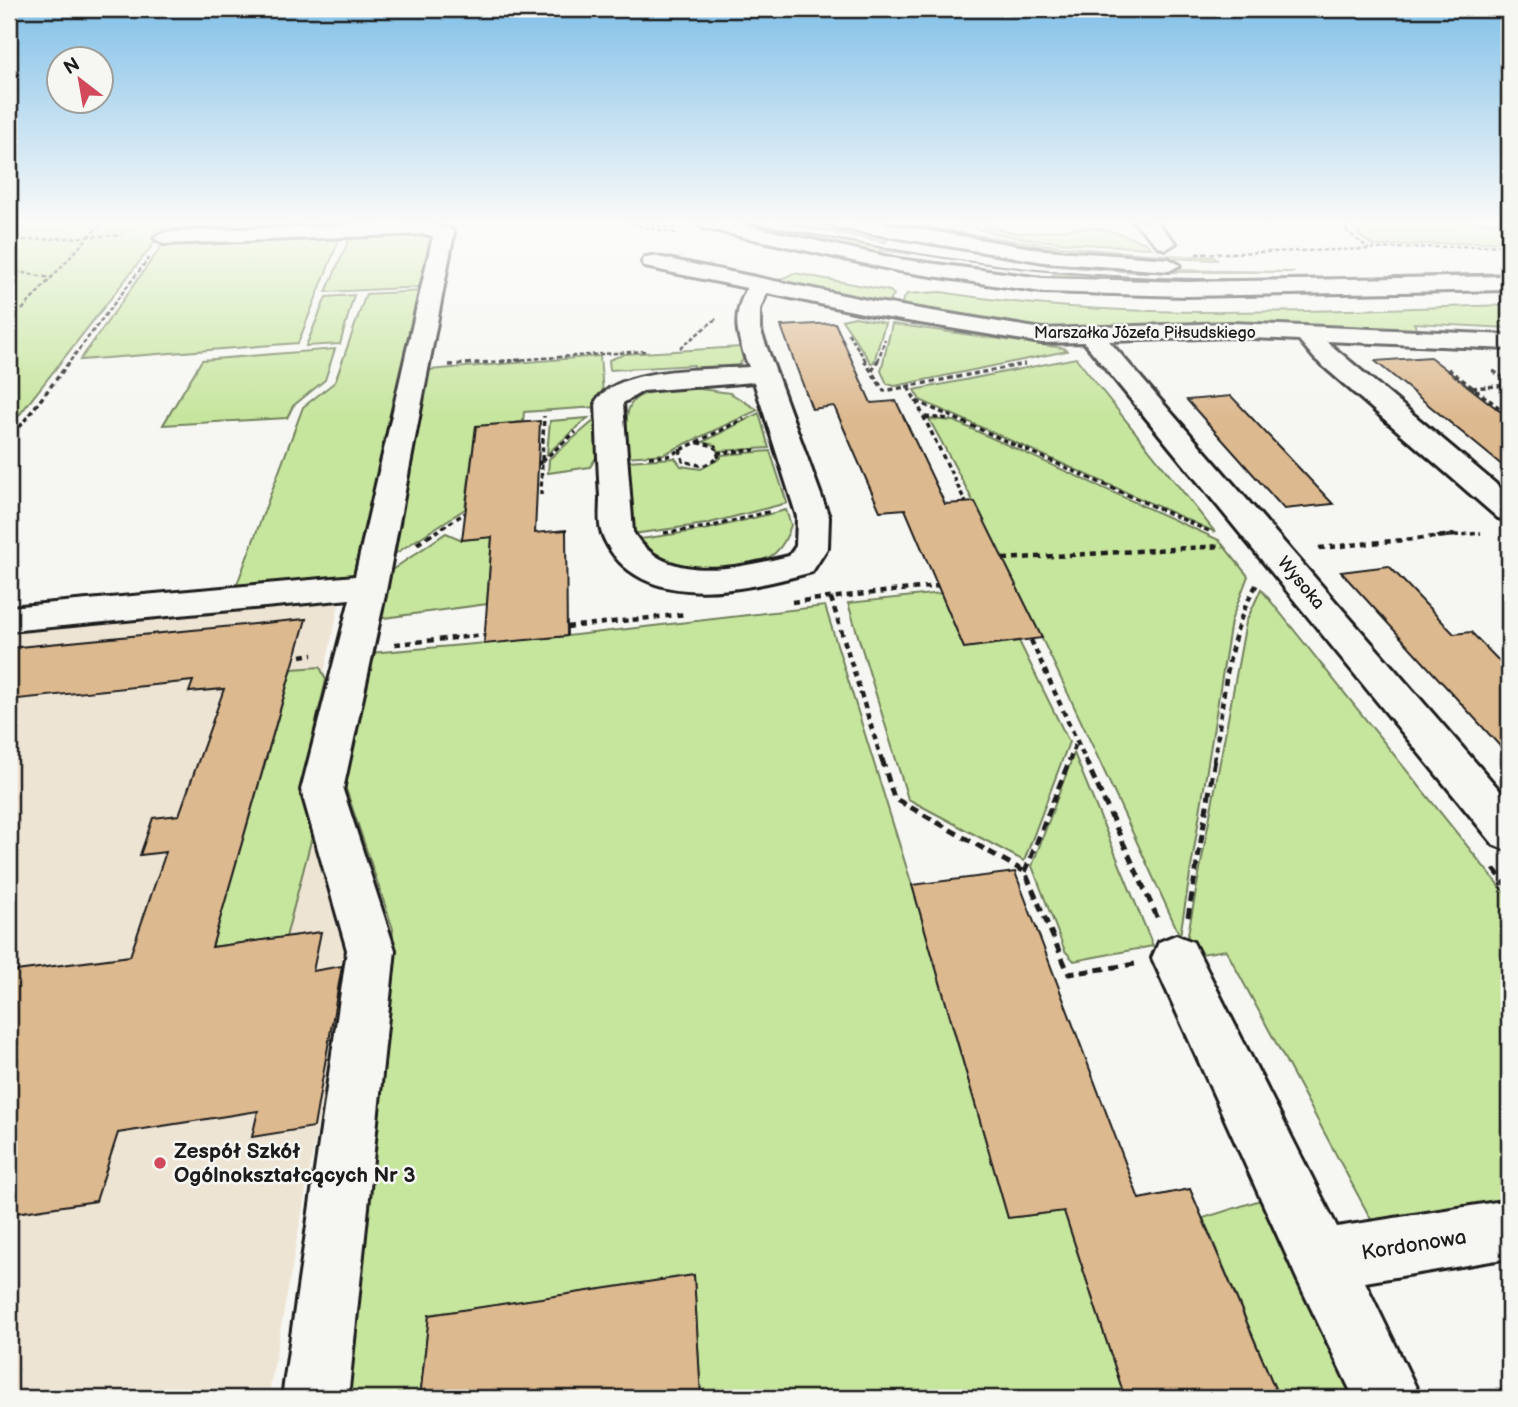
<svg xmlns="http://www.w3.org/2000/svg" width="1518" height="1407" viewBox="0 0 1518 1407" font-family="'Balsamiq Sans',sans-serif">
	<style>
		.built { fill: #eee4d4 }
		.green { fill: #c6e59d; stroke: #71805c; stroke-width: 2 }
		.building { fill: #ddb98f; stroke: #1c1c1c; stroke-width: 2 }
		.lines { fill: none; stroke-linecap: round; stroke-linejoin: round }
		.minor-casing { stroke: #1c1c1c; stroke-width: 6 }
		.major-casing { stroke: #1c1c1c; stroke-width: 6 }
		.path-far3 { stroke: #1c1c1c; stroke-width: 2.5; stroke-dasharray: 4.5 2.5; stroke-linecap: butt }
		.path-far2 { stroke: #1c1c1c; stroke-width: 3.5; stroke-dasharray: 5 3.5; stroke-linecap: butt }
		.path-far1 { stroke: #1c1c1c; stroke-width: 4.5; stroke-dasharray: 6 5; stroke-linecap: butt }
		.path { stroke: #1c1c1c; stroke-width: 5; stroke-dasharray: 9 6; stroke-linecap: butt }
		.minor { fill: #f6f6f2; fill-rule: evenodd }
		.major { fill: #f6f6f2; fill-rule: evenodd }
		.tram { stroke: #1c1c1c; stroke-width: 2 }
		.poi-dot { fill: #d1495b; stroke: #f6f6f2; stroke-width: 2.5 }
		.labels { text-anchor: middle; dominant-baseline: central; stroke-width: 5; stroke-linejoin: round; paint-order: stroke }
		.far-street-label { font-size: 16px; fill: #1c1c1c; stroke: #f6f6f2 }
		.street-label { font-size: 18px; fill: #1c1c1c; stroke: #f6f6f2 }
		.near-poi-label { font-size: 21px; font-weight: bold; fill: #1c1c1c; stroke: #f6f6f2; text-anchor: start }
		.near-street-label { font-size: 21px; fill: #1c1c1c; stroke: #f6f6f2 }
	</style>
	<rect width="100%" height="100%" fill="#f6f6f2"/>
	<filter id="ink" filterUnits="userSpaceOnUse"><feTurbulence type="fractalNoise" baseFrequency=".0143" numOctaves="2"/><feDisplacementMap in="SourceGraphic" scale="14" xChannelSelector="R" yChannelSelector="G"/><feConvolveMatrix kernelMatrix="1 2 1 2 8 2 1 2 1" color-interpolation-filters="sRGB"/></filter>
	<g filter="url(#ink)">
		<polygon class="built" points="341,595 300,786 354,928 268,1398 9,1398 9,626"/>
		<g class="green">
			<polygon points="9,222 439,222 162,233 9,428"/>
			<polygon points="729,222 742,222 912,254 881,250 877,253 907,261"/>
			<polygon points="780,222 808,222 891,236 885,242"/>
			<path d="M868 222C911 222 952 232 995 238 1068 248 1141 255 1214 257L1217 260 1105 256Z"/>
			<path d="M961 222H986C1010 245 1067 224 1098 228 1114 230 1131 238 1146 243L1151 248C1111 246 991 241 961 222Z"/>
			<polygon points="1371,222 1509,222 1509,241 1374,246 1358,235"/>
			<polygon points="418,233 433,238 424,287 326,292 351,235"/>
			<polygon points="340,237 298,343 80,360 163,244"/>
			<polygon points="1047,259 1166,270 1295,272 1135,272 1046,265"/>
			<polygon points="794,273 890,291 894,295 886,307 770,284"/>
			<polygon points="1053,274 1176,281 1304,281 1185,284 1052,280"/>
			<polygon points="422,291 353,576 236,587 303,407 335,382 366,294"/>
			<path d="M941 292C1128 323 1321 310 1509 305V328L1414 323 1418 332 1226 326 1070 331 897 310 907 294Z"/>
			<polygon points="354,295 340,344 306,346 326,297"/>
			<polygon points="855,317 885,323 874,362 871,363 842,320"/>
			<polygon points="892,324 1063,348 1067,351 895,386 887,384 881,371"/>
			<polygon points="741,347 743,360 736,368 696,376 694,365 610,370 609,360 625,354"/>
			<polygon points="335,349 325,380 293,406 287,418 163,425 202,360"/>
			<polygon points="600,356 603,394 596,407 524,412 523,422 476,427 465,509 390,557 429,370"/>
			<polygon points="1076,358 1215,532 920,400 914,390"/>
			<path d="M692 388 730 393 758 410 664 454 626 457C624 392 628 393 692 388Z"/>
			<polygon points="759,413 769,448 717,451 715,445 703,442"/>
			<polygon points="588,418 547,454 550,421"/>
			<polygon points="596,419 597,456 590,467 548,473 549,459"/>
			<path d="M929 419 954 421 1219 540 1248 576 1231 621 1180 936C1100 762 1022 587 929 419Z"/>
			<polygon points="770,451 787,503 706,524 632,534 627,461 675,458 681,466 701,469 721,458 721,455"/>
			<path d="M786 510 791 525C788 535 783 546 775 553 753 572 683 577 658 562 649 557 641 547 634 540L709 529Z"/>
			<polygon points="446,533 462,540 492,537 487,604 376,619 383,576"/>
			<polygon points="1261,589 1509,898 1509,1199 1374,1225 1226,950 1188,956 1185,950 1246,622"/>
			<polygon points="941,593 964,648 1019,641 1069,742 1024,861 908,799 848,603"/>
			<polygon points="825,606 912,885 1008,1218 1064,1211 1125,1398 701,1398 694,1276 429,1315 420,1398 342,1398 359,1286 393,929 345,786 370,653 567,636"/>
			<polygon points="320,667 326,680 301,785 319,810 286,937 212,947 292,669"/>
			<polygon points="1074,753 1153,946 1074,961 1065,951 1032,866"/>
			<polygon points="1270,1197 1367,1398 1279,1398 1203,1218"/>
		</g>
		<g class="building">
			<polygon points="835,323 871,403 896,401 945,504 975,502 1042,638 964,648 905,509 880,511 834,406 812,409 781,326"/>
			<polygon points="1430,357 1509,418 1509,471 1375,361"/>
			<polygon points="1231,396 1333,504 1284,509 1187,400"/>
			<polygon points="540,421 535,533 566,530 567,636 484,644 492,537 462,540 476,426"/>
			<polygon points="1389,566 1454,634 1471,632 1509,671 1509,756 1341,572"/>
			<polygon points="306,619 212,947 321,932 313,971 342,966 314,1127 252,1137 258,1111 118,1133 96,1201 9,1214 9,972 130,956 166,852 140,855 153,818 179,815 224,689 189,692 193,681 9,700 9,648"/>
			<polygon points="1015,872 1139,1199 1190,1189 1279,1398 1125,1398 1064,1211 1008,1218 912,885"/>
			<polygon points="694,1275 701,1398 420,1398 429,1315"/>
		</g>
		<g class="lines">
			<defs>
				<g id="minor">
					<polygon points="418,222 451,229 454,233 387,586 343,790 395,950 348,1398 282,1398 347,950 301,790 350,599 9,631 9,607 355,576 433,236 425,234 164,244 154,238 164,232"/>
					<polygon points="1134,222 1156,222 1176,243 1166,249 1159,247"/>
					<path d="M653 256 877 302 1042 329 1231 323 1509 335V349L1326 341 1509 495V521L1498 518 1315 359 1299 340 1231 337 1109 341 1509 801V851L1494 845 1084 342 1042 343 877 316 767 293 760 309V329L829 517 828 547 812 572C746 590 635 616 602 534 598 524 600 508 600 497 598 465 597 433 596 401 620 366 708 370 749 367 737 338 731 317 747 288L645 267 642 262 645 257ZM754 382 797 517 796 546 789 556C737 568 665 586 633 532L623 403 643 391Z"/>
					<polygon points="1176,935 1193,942 1337,1227 1509,1200 1509,1258 1365,1282 1421,1398 1354,1398 1298,1281 1152,958 1159,942"/>
				</g>
				<g id="major">
					<polygon points="694,222 732,222 898,259 1042,278 1187,282 1509,276 1509,290 1187,296 1042,292 898,271 704,228"/>
					<polygon points="828,222 876,222 1044,250 1169,259 1180,265 1169,271 1044,262 838,228"/>
				</g>
			</defs>
			<use href="#minor" class="minor-casing"/>
			<use href="#major" class="major-casing"/>
			<g class="path-far3">
				<polyline points="624,222 678,234"/>
				<polyline points="643,222 677,229"/>
				<polyline points="1354,222 1344,229 1369,249"/>
				<polyline points="9,241 122,235"/>
				<polyline points="1196,254 1509,245"/>
				<polyline points="9,270 50,278"/>
				<polyline points="22,310 102,222"/>
				<polyline points="848,333 866,361"/>
				<polyline points="680,348 717,318"/>
				<polyline points="70,361 149,258"/>
				<polyline points="501,361 646,351"/>
				<polyline points="878,361 885,339"/>
			</g>
			<g class="path-far2">
				<polyline points="864,360 884,391 1025,364"/>
				<polyline points="449,365 526,360"/>
				<polyline points="1448,369 1509,415"/>
				<polyline points="872,371 878,360"/>
				<polyline points="1493,371 1509,381"/>
				<polyline points="908,387 916,401 1211,532"/>
				<polyline points="1472,388 1509,385"/>
				<polyline points="916,401 966,503"/>
				<polyline points="925,417 951,419"/>
				<polyline points="9,441 71,360"/>
				<polyline points="680,449 683,461 703,466 719,458 715,446 695,442"/>
				<polyline points="717,453 755,450"/>
				<polyline points="649,457 668,456 744,419"/>
				<polyline points="542,460 544,416"/>
				<polyline points="542,461 576,432"/>
				<polyline points="538,464 542,461 541,495"/>
				<polyline points="664,533 709,527 772,511"/>
				<polyline points="428,537 465,513"/>
				<polyline points="1437,537 1481,533"/>
			</g>
			<g class="path-far1">
				<polyline points="417,544 430,535"/>
				<polyline points="1319,548 1456,535"/>
				<polyline points="1003,559 1223,546"/>
				<polyline points="831,598 882,761"/>
				<polyline points="792,602 938,586"/>
				<polyline points="567,627 686,614"/>
				<polyline points="1031,640 1086,761"/>
				<polyline points="395,644 485,635"/>
				<polyline points="301,656 313,654"/>
				<polyline points="1069,761 1076,743"/>
				<path d="M1214 761C1224 703 1226 635 1257 584"/>
			</g>
			<g class="path">
				<polyline points="882,759 894,798 1025,872 1069,974 1135,964"/>
				<polyline points="1085,759 1158,919"/>
				<polyline points="1494,869 1509,888"/>
				<polyline points="1025,872 1070,759"/>
				<polyline points="1188,917 1215,759"/>
			</g>
			<use href="#minor" class="minor"/>
			<use href="#major" class="major"/>
			<path class="tram" d="M746 222C853 243 961 264 1070 273 1216 285 1363 277 1509 273"/>
		</g>
	</g>
	<linearGradient id="sky" x2="0" y2="1"><stop stop-color="#81c0e8"/><stop offset="0.53" stop-color="#fbfbf9"/><stop offset="1" stop-color="#fbfbf9" stop-opacity="0"/></linearGradient>
	<rect width="1518" height="419" fill="url(#sky)"/>
	<circle class="poi-dot" cx="160" cy="1163" r="7"/>
	<g class="labels">
		<g class="far-street-label">
			<text x="1145" y="333">Marszałka Józefa Piłsudskiego</text>
		</g>
		<g class="street-label">
			<text transform="translate(1301 583) rotate(50)">Wysoka</text>
		</g>
		<g class="near-poi-label">
			<text x="174" y="1151">Zespół Szkół<tspan x="174" dy="24">Ogólnokształcących Nr 3</tspan></text>
		</g>
		<g class="near-street-label">
			<text transform="translate(1414 1245) rotate(-9)">Kordonowa</text>
		</g>
	</g>
	<rect width="1518" height="1407" fill="none" stroke="#f6f6f2" stroke-width="35"/>
	<rect x="18" y="18" width="1483" height="1372" fill="none" stroke="#1c1c1c" stroke-width="2.5" filter="url(#ink)"/>
	<g transform="translate(80 80) rotate(329)"><circle r="33" fill="#f6f6f2" stroke="#9f9f9c" stroke-width="2"/>
	<path d="M0-5L12 26L0 18L-12 26Z" fill="#d1495b"/>
	<text y="-10" font-size="19" font-weight="bold" text-anchor="middle" fill="#1c1c1c">N</text>
	</g>
</svg>
